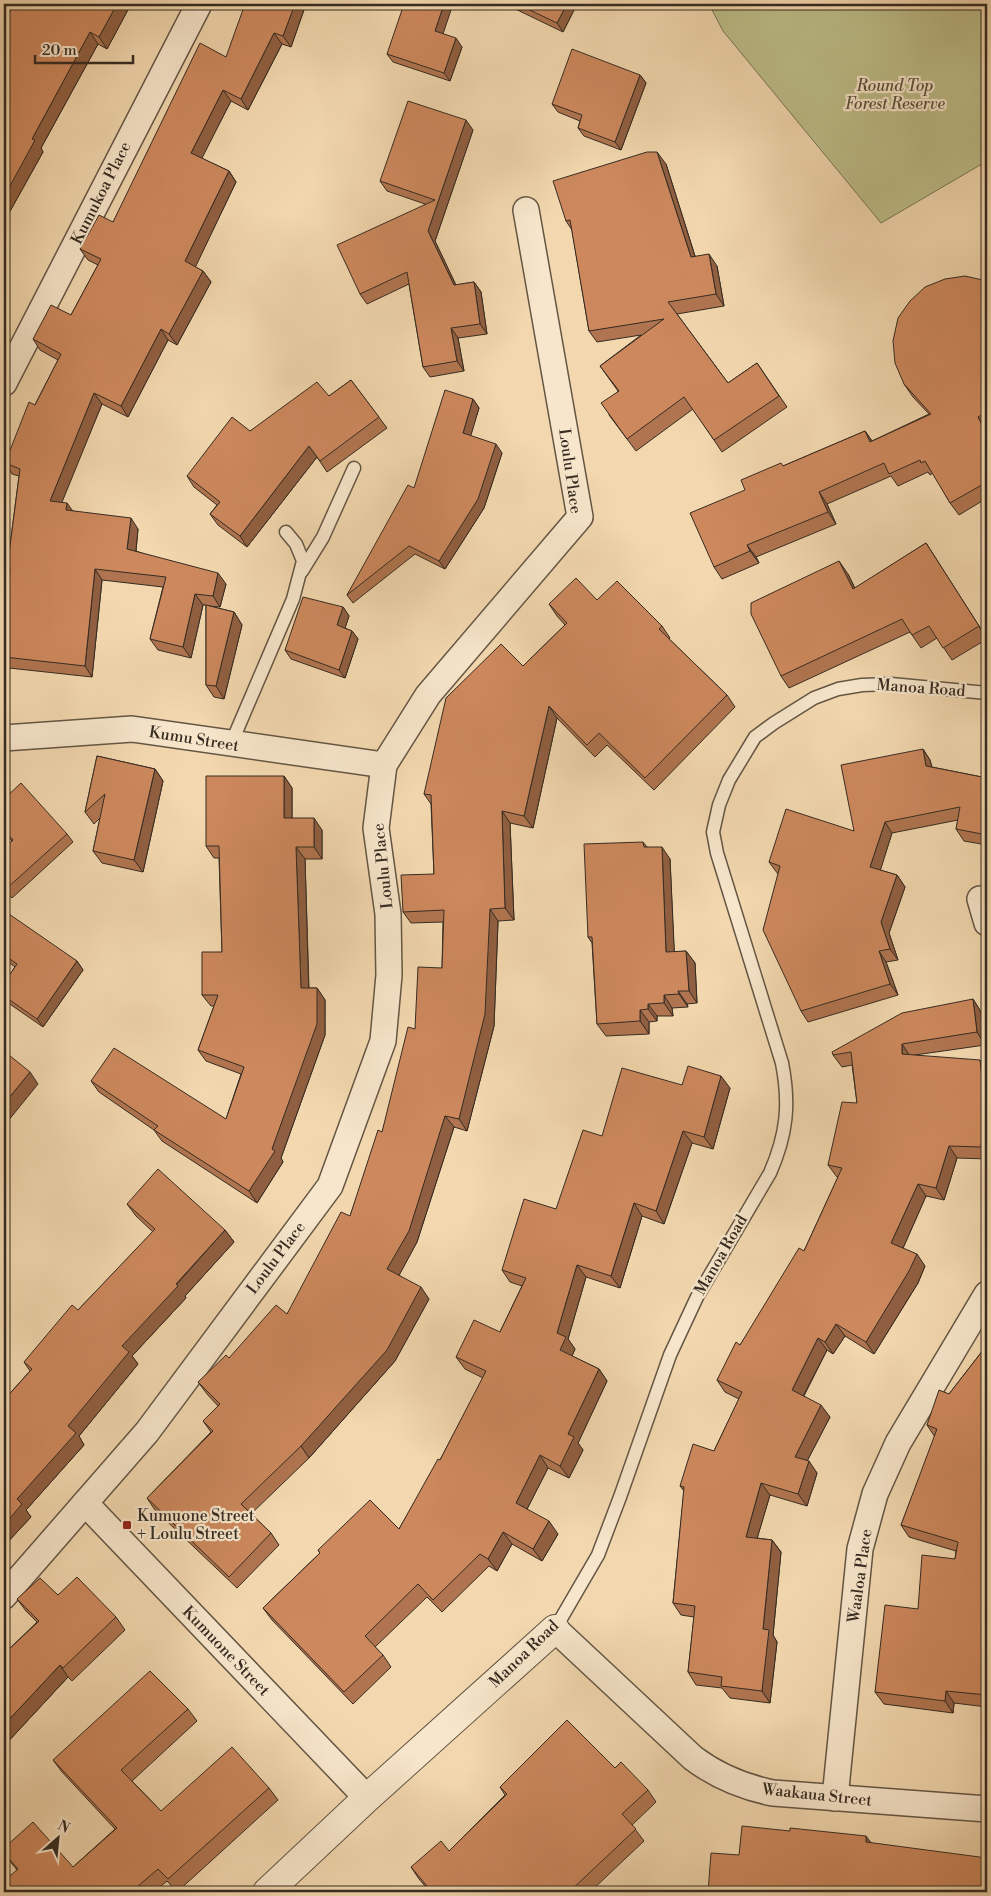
<svg xmlns="http://www.w3.org/2000/svg" width="991" height="1896" viewBox="0 0 991 1896" font-family="'Libre Bodoni',serif">
	<style>
		.green { fill: #bdbe89; stroke: #797456 }
		.lines { fill: none; stroke-linecap: round; stroke-linejoin: round }
		.service-casing { stroke: #645645; stroke-width: 15 }
		.minor-casing { stroke: #645645; stroke-width: 28 }
		.tertiary-casing { stroke: #645645; stroke-width: 30 }
		.service { stroke: #f7e6cb; stroke-width: 12 }
		.minor { stroke: #f7e6cb; stroke-width: 25 }
		.tertiary { stroke: #f7e6cb; stroke-width: 28 }
		.wall { fill: #b07550; stroke: #352b22 }
		.shaded-wall { fill: #905f41; stroke: #352b22 }
		.building { fill: #cd885d; stroke: #352b22 }
		.poi-dot { fill: #8f2418; stroke: #f7e6cb; stroke-width: 2 }
		.labels { text-anchor: middle; dominant-baseline: central; stroke-width: 4.5; stroke-linejoin: round; paint-order: stroke }
		.park-label { font-size: 16px; font-style: italic; fill: #57503c; stroke: #f7e6cb }
		.street-label { font-size: 16px; fill: #352b22; stroke: #f7e6cb }
		.poi-label { font-size: 16px; fill: #352b22; stroke: #f7e6cb; text-anchor: start }
	</style>
	<rect width="100%" height="100%" fill="#f3d8af"/>
	<filter id="stains"><feTurbulence type="fractalNoise" baseFrequency=".004" numOctaves="4"/><feColorMatrix values="0 0 0 0 .2 0 0 0 0 .09 0 0 0 0 .02 0 0 0 .5 -.17"/></filter>
	<radialGradient id="worn" r=".72"><stop offset=".6" stop-color="#630" stop-opacity="0"/><stop offset="1" stop-color="#630" stop-opacity=".3"/></radialGradient>
	<polygon class="green" points="709,4 987,4 987,161 881,223 723,31"/>
	<g class="lines">
		<defs>
			<g id="service">
				<polyline points="302,571 323,537 354,468"/>
				<polyline points="231,744 293,599 303,561 296,544 286,532"/>
				<path d="M555 1629 598 1555 620 1497 670 1355 697 1297 770 1173C787 1134 790 1104 782 1063L717 853 713 832 719 805 729 780 755 737 774 723 814 698 838 689 862 685 891 684 987 693"/>
			</g>
			<g id="minor">
				<polyline points="4,383 199,4"/>
				<polyline points="4,738 132,729 384,765"/>
				<polyline points="980,899 987,923"/>
				<polyline points="85,1503 367,1798"/>
				<polyline points="4,1596 147,1432 330,1186 383,1041 389,975 388,914 376,828 384,765 428,695 580,517 526,210"/>
				<path d="M555 1629 693 1758C718 1777 743 1787 773 1793L987 1809"/>
				<polyline points="835,1798 860,1549 875,1494 898,1443 987,1294"/>
			</g>
			<polyline id="tertiary" points="267,1892 367,1798 555,1629"/>
		</defs>
		<use href="#service" class="service-casing"/>
		<use href="#minor" class="minor-casing"/>
		<use href="#tertiary" class="tertiary-casing"/>
		<use href="#service" class="service"/>
		<use href="#minor" class="minor"/>
		<use href="#tertiary" class="tertiary"/>
	</g>
	<g class="wall">
		<polygon points="14,4 128,4 130,6 107,49 98,44 41,148 43,152 4,222 4,21 5,21"/>
		<polygon points="306,4 291,47 282,44 248,110 231,101 201,158 229,171 236,182 195,267 203,271 211,282 177,345 168,340 128,417 102,404 61,502 73,511 138,529 136,551 226,584 220,607 209,606 234,612 242,625 224,699 214,697 206,685 206,605 203,605 191,658 158,650 150,639 163,587 102,580 92,677 9,668 4,660 4,634 10,572 7,569 19,476 12,474 5,463 58,360 40,350 33,339 71,315 98,265 88,260 80,249 113,222 226,57"/>
		<polygon points="505,4 577,4 563,32"/>
		<polygon points="443,34 462,47 450,81 393,62 387,54"/>
		<polygon points="640,75 646,83 621,150 584,136 578,128 580,121 558,112 552,104"/>
		<polygon points="473,130 435,241 456,285 474,282 481,292 487,334 458,338 464,371 430,377 423,367 409,284 367,304 360,294 425,204 387,191 380,181"/>
		<polygon points="666,164 695,256 717,266 724,306 677,314 728,383 757,363 787,407 722,452 693,409 636,451 609,415 618,391 600,366 641,335 597,342 589,331 572,230 566,221"/>
		<polygon points="987,281 987,429 986,429 987,432 987,498 959,515 950,503 933,473 930,475 928,472 898,486 891,476 827,504 836,524 756,557 759,563 722,579 714,567 783,466 865,431 872,441 929,414 913,397 904,384"/>
		<polygon points="351,380 387,428 327,472 317,457 247,547 218,525 210,514 217,505 194,487 187,476 250,431 329,396"/>
		<polygon points="473,399 479,408 470,436 502,453 484,508 445,569 415,554 353,603 347,595 414,488"/>
		<polygon points="926,543 987,639 952,660 937,638 921,648 910,632 789,688 781,676 848,574 855,588"/>
		<polygon points="597,600 662,626 670,638 669,639 727,695 735,707 654,790 607,745 595,757 557,718 533,828 510,823 514,920 498,921 494,1026 467,1131 454,1127 417,1242 399,1275 429,1299 395,1361 309,1458 251,1514 271,1533 279,1545 237,1588 155,1510 147,1498 211,1432 203,1421 218,1406 207,1394 198,1382 287,1314 350,1216 382,1132 415,1029 442,968 443,922 411,923 403,912 434,874 431,804 424,794 523,666 565,625 557,616 549,604"/>
		<polygon points="343,607 349,616 345,628 352,631 358,639 345,678 291,659 285,650"/>
		<polygon points="923,749 930,760 932,767 987,778 987,845 964,841 956,829 958,820 892,833 880,870 897,875 905,887 889,933 898,960 886,962 898,995 808,1022 801,1011 778,874 769,862 854,831"/>
		<polygon points="97,756 155,769 163,781 143,872 102,863 93,851 100,818 94,824 85,812"/>
		<polygon points="284,776 292,788 292,818 322,830 322,859 305,859 309,988 317,988 325,1000 325,1035 281,1158 283,1162 257,1203 162,1141 154,1130 99,1092 91,1081 226,1119 241,1074 206,1061 198,1050 214,1006 211,1006 202,995 222,952 219,858 214,858 206,846"/>
		<polygon points="4,799 67,834 73,842 12,898 4,889 4,849 12,841 4,832"/>
		<polygon points="643,842 647,847 670,859 674,952 686,951 695,963 697,1003 687,1004 688,1007 672,1008 673,1016 657,1016 657,1021 649,1022 649,1034 606,1036 597,1024 592,943 588,937"/>
		<polygon points="4,922 77,961 83,970 43,1027 4,1000 4,983 15,967 4,959"/>
		<polygon points="973,999 981,1012 985,1045 915,1055 987,1071 987,1159 957,1158 944,1200 926,1196 903,1248 925,1266 918,1283 874,1354 845,1336 833,1354 827,1350 804,1396 830,1417 807,1461 817,1473 807,1506 770,1495 757,1538 772,1540 781,1552 773,1635 777,1642 770,1703 730,1698 722,1688 696,1685 688,1672 694,1617 681,1615 673,1603 684,1491 680,1486 714,1451 739,1399 725,1392 717,1380 740,1345 804,1251 838,1177 837,1177 828,1165 857,1103 852,1065 842,1067 833,1055"/>
		<polygon points="682,1085 730,1088 713,1149 692,1143 664,1224 642,1216 620,1288 586,1277 568,1339 575,1349 572,1356 599,1369 607,1381 578,1443 583,1450 569,1478 548,1468 527,1509 558,1534 542,1561 512,1544 497,1571 489,1566 442,1612 427,1597 375,1647 383,1655 391,1667 353,1704 272,1620 263,1608 320,1553 318,1550 399,1529 440,1460 483,1378 465,1369 456,1357 500,1332 522,1286 510,1282 502,1270 556,1209 602,1136"/>
		<polygon points="127,1204 225,1230 234,1242 185,1296 186,1298 132,1356 138,1364 79,1436 84,1445 26,1510 31,1517 4,1546 4,1400 30,1371 24,1362 78,1310 153,1232 136,1216"/>
		<polygon points="987,1345 987,1707 954,1703 953,1713 884,1704 875,1692 918,1609 955,1559 956,1551 909,1537 901,1525 935,1437 927,1425 949,1394"/>
		<polygon points="58,1595 116,1617 125,1630 72,1681 68,1677 4,1746 4,1654 37,1622 26,1611 17,1599"/>
		<polygon points="188,1709 197,1721 132,1781 161,1811 269,1788 278,1800 177,1892 167,1881 154,1892 4,1892 17,1870 4,1854 4,1848 73,1867 115,1829 62,1772 53,1760"/>
		<polygon points="615,1768 648,1790 656,1802 632,1825 644,1841 590,1892 430,1892 419,1879 411,1867 449,1851 505,1795 500,1787"/>
	</g>
	<g class="shaded-wall">
		<polygon points="117,4 128,4 130,6 107,49 99,37"/>
		<polygon points="295,4 306,4 291,47 283,36"/>
		<polygon points="444,4 453,4 441,40 435,31"/>
		<polygon points="567,4 577,4 563,32 557,23"/>
		<polygon points="90,32 98,44 41,148 43,152 4,222 4,197 32,139"/>
		<polygon points="274,33 282,44 248,110 241,99"/>
		<polygon points="456,38 462,47 450,81 444,73"/>
		<polygon points="640,75 646,83 621,150 615,142"/>
		<polygon points="223,90 231,101 199,164 191,153"/>
		<polygon points="466,120 473,130 435,241 461,296 454,285 428,231"/>
		<polygon points="657,152 666,164 699,269 691,257"/>
		<polygon points="229,171 236,182 193,272 185,261"/>
		<polygon points="709,254 717,266 724,306 716,294"/>
		<polygon points="203,271 211,282 177,345 169,334"/>
		<polygon points="474,282 481,292 487,334 480,324"/>
		<polygon points="451,328 458,338 464,371 457,361"/>
		<polygon points="161,329 168,340 128,417 121,406"/>
		<polygon points="94,393 102,404 58,512 50,501"/>
		<polygon points="473,399 479,408 469,442 463,433"/>
		<polygon points="978,417 986,429 987,432 987,434"/>
		<polygon points="865,431 874,444 870,442"/>
		<polygon points="496,444 502,453 484,508 445,569 439,561"/>
		<polygon points="309,446 317,457 247,547 240,536"/>
		<polygon points="819,492 827,504 836,524 828,512"/>
		<polygon points="67,503 75,514 66,510"/>
		<polygon points="131,518 138,529 135,560 127,549"/>
		<polygon points="926,543 934,556 987,639 979,626"/>
		<polygon points="747,545 756,557 759,563 750,551"/>
		<polygon points="839,561 848,574 861,601 853,589"/>
		<polygon points="95,569 102,580 92,677 85,666"/>
		<polygon points="218,573 226,584 220,607 213,596"/>
		<polygon points="195,594 203,605 191,658 183,647"/>
		<polygon points="343,607 349,616 343,634 337,625"/>
		<polygon points="234,612 242,625 224,699 216,686"/>
		<polygon points="352,631 358,639 345,678 339,670"/>
		<polygon points="549,706 557,718 533,828 524,816"/>
		<polygon points="923,749 930,760 934,777 926,766"/>
		<polygon points="155,769 163,781 143,872 134,860"/>
		<polygon points="284,776 292,788 292,830 284,818"/>
		<polygon points="502,811 510,823 514,920 505,908"/>
		<polygon points="314,818 322,830 322,859 314,847"/>
		<polygon points="885,822 892,833 878,878 870,867"/>
		<polygon points="296,847 305,859 309,1000 301,988"/>
		<polygon points="662,847 670,859 675,965 666,952"/>
		<polygon points="897,875 905,887 889,933 898,960 890,949 881,922"/>
		<polygon points="490,909 498,921 494,1026 467,1131 459,1119"/>
		<polygon points="686,951 695,963 697,1003 689,991"/>
		<polygon points="879,951 886,962 898,995 890,984"/>
		<polygon points="77,961 83,970 43,1027 37,1019"/>
		<polygon points="317,988 325,1000 325,1035 281,1158 283,1162 257,1203 249,1191 272,1149"/>
		<polygon points="678,991 687,1004 688,1007 679,994"/>
		<polygon points="664,995 672,1008 673,1016 664,1003"/>
		<polygon points="973,999 981,1012 985,1045 977,1032"/>
		<polygon points="648,1004 657,1016 657,1021 648,1009"/>
		<polygon points="640,1010 649,1022 649,1034 640,1021"/>
		<polygon points="902,1044 910,1056 902,1054"/>
		<polygon points="980,1060 987,1071 987,1156 981,1147"/>
		<polygon points="30,1072 38,1084 4,1126 4,1104"/>
		<polygon points="721,1076 730,1088 713,1149 704,1137"/>
		<polygon points="445,1116 454,1127 417,1242 396,1281 387,1269"/>
		<polygon points="683,1131 692,1143 664,1224 656,1211"/>
		<polygon points="949,1146 957,1158 944,1200 936,1188"/>
		<polygon points="918,1184 926,1196 900,1255 891,1243"/>
		<polygon points="634,1203 642,1216 620,1288 611,1276"/>
		<polygon points="225,1230 234,1242 185,1296 186,1298 132,1356 138,1364 79,1436 84,1445 26,1510 31,1517 4,1546 4,1525 17,1499 68,1426 122,1346"/>
		<polygon points="917,1254 925,1266 918,1283 874,1354 866,1342"/>
		<polygon points="577,1265 586,1277 568,1339 575,1349 569,1363 560,1350 557,1333"/>
		<polygon points="421,1287 429,1299 395,1361 309,1458 301,1446"/>
		<polygon points="836,1324 845,1336 833,1354 825,1342"/>
		<polygon points="818,1338 827,1350 800,1402 792,1390"/>
		<polygon points="599,1369 607,1381 578,1443 583,1450 569,1478 560,1466 568,1434"/>
		<polygon points="821,1405 830,1417 803,1469 795,1457"/>
		<polygon points="540,1455 548,1468 524,1515 516,1503"/>
		<polygon points="809,1461 817,1473 807,1506 798,1494"/>
		<polygon points="761,1483 770,1495 754,1549 746,1537"/>
		<polygon points="549,1521 558,1534 542,1561 533,1549"/>
		<polygon points="503,1532 512,1544 497,1571 488,1559"/>
		<polygon points="772,1540 781,1552 773,1635 777,1642 770,1703 762,1691 763,1629"/>
		<polygon points="60,1665 68,1677 4,1746 4,1725"/>
		<polygon points="946,1691 954,1703 953,1713 945,1701"/>
		<polygon points="866,1836 875,1848 866,1842"/>
	</g>
	<g class="building">
		<polygon points="14,4 117,4 99,37 90,32 32,139 35,140 4,197 4,21 5,21"/>
		<polygon points="245,4 295,4 283,36 274,33 241,99 223,90 191,153 229,171 185,261 203,271 169,334 161,329 121,406 94,393 50,501 67,503 66,510 131,518 127,549 218,573 213,596 195,594 183,647 150,639 166,577 95,569 85,666 4,657 4,634 10,569 7,569 20,469 5,463 29,402 35,405 61,354 33,339 51,305 71,315 101,259 80,249 99,215 113,222 200,43 226,57"/>
		<polygon points="404,4 444,4 435,31 456,38 444,73 387,54"/>
		<polygon points="517,4 567,4 557,23"/>
		<polygon points="572,49 640,75 615,142 578,128 582,115 552,104"/>
		<polygon points="408,101 466,120 428,231 454,285 474,282 480,324 451,328 457,361 423,367 407,272 360,294 337,245 435,200 380,181"/>
		<polygon points="647,152 657,152 691,257 709,254 716,294 668,302 728,383 757,363 779,396 714,440 684,397 627,439 601,403 619,391 600,366 664,319 589,331 570,220 566,221 553,181"/>
		<polygon points="965,276 987,281 987,412 978,417 987,434 987,482 950,503 925,461 921,463 920,460 889,474 884,463 819,492 828,512 747,545 750,551 714,567 690,513 745,490 741,480 781,463 783,466 865,431 870,442 931,414 904,384 895,363 893,341 898,318 910,301 925,287 945,279"/>
		<polygon points="351,380 379,417 320,461 309,446 240,536 210,514 220,502 187,476 232,417 250,431 317,382 329,396"/>
		<polygon points="445,390 473,399 463,433 496,444 478,499 439,561 409,546 347,595 408,485 414,488"/>
		<polygon points="926,543 979,626 943,648 929,626 912,635 902,619 781,676 751,614 751,603 839,561 853,589"/>
		<polygon points="576,578 597,600 617,581 662,626 659,629 727,695 645,778 599,733 587,745 549,706 524,816 502,811 505,908 490,909 485,1014 459,1119 445,1116 409,1231 387,1269 421,1287 387,1350 301,1446 241,1504 271,1533 229,1577 147,1498 213,1431 203,1421 220,1404 198,1382 226,1355 229,1358 276,1305 287,1314 341,1212 350,1216 378,1130 382,1132 408,1027 415,1029 418,967 442,968 444,910 403,912 401,875 434,874 431,795 424,794 446,698 501,644 523,666 567,623 549,604"/>
		<polygon points="303,597 343,607 337,625 352,631 339,670 285,650"/>
		<polygon points="206,605 234,612 216,686 206,685"/>
		<polygon points="923,749 926,766 987,778 987,835 956,829 960,807 885,822 870,867 897,875 881,922 890,949 879,951 890,984 801,1011 763,930 780,866 769,862 786,809 854,831 841,765"/>
		<polygon points="97,756 155,769 134,860 93,851 105,794 85,812"/>
		<polygon points="206,776 284,776 284,818 314,818 314,847 296,847 301,988 317,988 317,1024 272,1149 275,1151 249,1191 154,1130 158,1126 91,1081 114,1048 226,1119 244,1067 198,1050 218,995 202,995 202,952 222,952 219,846 206,846"/>
		<polygon points="21,783 67,834 6,889 4,887 4,849 13,840 4,830 4,799"/>
		<polygon points="643,842 644,847 662,847 666,952 686,951 689,991 678,991 679,994 664,995 664,1003 648,1004 648,1009 640,1010 640,1021 597,1024 592,937 588,937 584,844"/>
		<polygon points="9,914 77,961 37,1019 4,996 4,983 17,964 4,955 4,922"/>
		<polygon points="973,999 977,1032 902,1044 902,1054 980,1060 985,1104 981,1147 949,1146 936,1188 918,1184 891,1243 917,1254 909,1271 866,1342 836,1324 825,1342 818,1338 792,1390 821,1405 795,1457 809,1461 798,1494 761,1483 746,1537 772,1540 763,1629 769,1630 762,1691 721,1686 722,1677 688,1672 695,1606 673,1603 684,1487 680,1486 693,1444 714,1451 742,1392 717,1380 736,1342 740,1345 799,1248 804,1251 842,1168 828,1165 842,1102 857,1103 851,1052 833,1055 832,1052 902,1013"/>
		<polygon points="4,1051 30,1072 4,1104"/>
		<polygon points="688,1066 721,1076 704,1137 683,1131 656,1211 634,1203 611,1276 577,1265 557,1333 566,1337 560,1350 599,1369 568,1434 574,1437 560,1466 540,1455 516,1503 549,1521 533,1549 503,1532 488,1559 480,1554 433,1600 418,1584 365,1636 383,1655 344,1692 263,1608 320,1553 318,1550 370,1500 399,1529 438,1459 440,1460 486,1371 456,1357 474,1320 500,1332 526,1278 502,1270 524,1199 556,1209 583,1130 602,1136 622,1068 682,1085"/>
		<polygon points="158,1169 225,1230 176,1284 178,1286 122,1346 129,1352 68,1426 76,1433 17,1499 22,1504 4,1525 4,1400 32,1369 24,1362 72,1305 78,1310 155,1229 127,1204"/>
		<polygon points="987,1345 987,1695 946,1691 945,1701 875,1692 885,1605 918,1609 922,1555 955,1559 958,1542 901,1525 937,1429 927,1425 939,1390 949,1394"/>
		<polygon points="77,1577 116,1617 63,1668 60,1665 4,1725 4,1654 39,1621 17,1599 40,1578 58,1595"/>
		<polygon points="150,1671 188,1709 121,1770 161,1811 232,1747 269,1788 168,1879 158,1869 131,1892 4,1892 4,1881 18,1869 4,1853 4,1848 33,1822 73,1867 117,1828 53,1760"/>
		<polygon points="567,1720 615,1768 621,1762 648,1790 622,1814 636,1829 569,1892 432,1892 411,1867 441,1841 449,1851 507,1794 500,1787"/>
		<polygon points="742,1826 790,1831 790,1828 866,1836 866,1842 987,1858 987,1892 708,1892 711,1853 739,1855"/>
	</g>
	<rect class="poi-dot" x="122" y="1520" width="10" height="10" rx="2.5"/>
	<g class="labels">
		<g class="park-label">
			<text x="895" y="86">Round Top<tspan x="895" dy="18">Forest Reserve</tspan></text>
		</g>
		<g class="street-label">
			<text transform="translate(101 193) rotate(-63)">Kumukoa Place</text>
			<text transform="translate(570 471) rotate(82)">Loulu Place</text>
			<text transform="translate(921 688) rotate(4)">Manoa Road</text>
			<text transform="translate(194 739) rotate(9)">Kumu Street</text>
			<text transform="translate(383 866) rotate(-96)">Loulu Place</text>
			<text transform="translate(721 1255) rotate(-60)">Manoa Road</text>
			<text transform="translate(276 1258) rotate(-53)">Loulu Place</text>
			<text transform="translate(860 1576) rotate(-82)">Waaloa Place</text>
			<text transform="translate(226 1651) rotate(46)">Kumuone Street</text>
			<text transform="translate(524 1654) rotate(-44)">Manoa Road</text>
			<text transform="translate(817 1795) rotate(6)">Waakaua Street</text>
		</g>
		<g class="poi-label">
			<text x="137" y="1516">Kumuone Street<tspan x="137" dy="18">+ Loulu Street</tspan></text>
		</g>
	</g>
	<rect width="991" height="1896" fill="none" stroke="#f3d8af" stroke-width="20"/>
	<rect x="5" y="5" width="981" height="1886" fill="none" stroke="#352b22" stroke-width="2.5"/>
	<rect x="10" y="10" width="971" height="1876" fill="none" stroke="#352b22"/>
	<g transform="translate(58 1838) rotate(27)" stroke="#f7e6cb" stroke-width="4" paint-order="stroke">
	<path d="M0-4L9 19L0 12L-9 19Z" fill="#352b22"/>
	<text y="-8" font-size="14" font-weight="bold" text-anchor="middle" fill="#352b22">N</text>
	</g>
	<path d="M35 55v8h98v-8" fill="none" stroke="#352b22" stroke-width="2.5"/>
	<text x="42" y="55" font-size="15" fill="#352b22" stroke="#f7e6cb" stroke-width="4" paint-order="stroke">20 m</text>
	<rect width="100%" height="100%" filter="url(#stains)"/>
	<rect width="100%" height="100%" fill="url(#worn)"/>
</svg>
